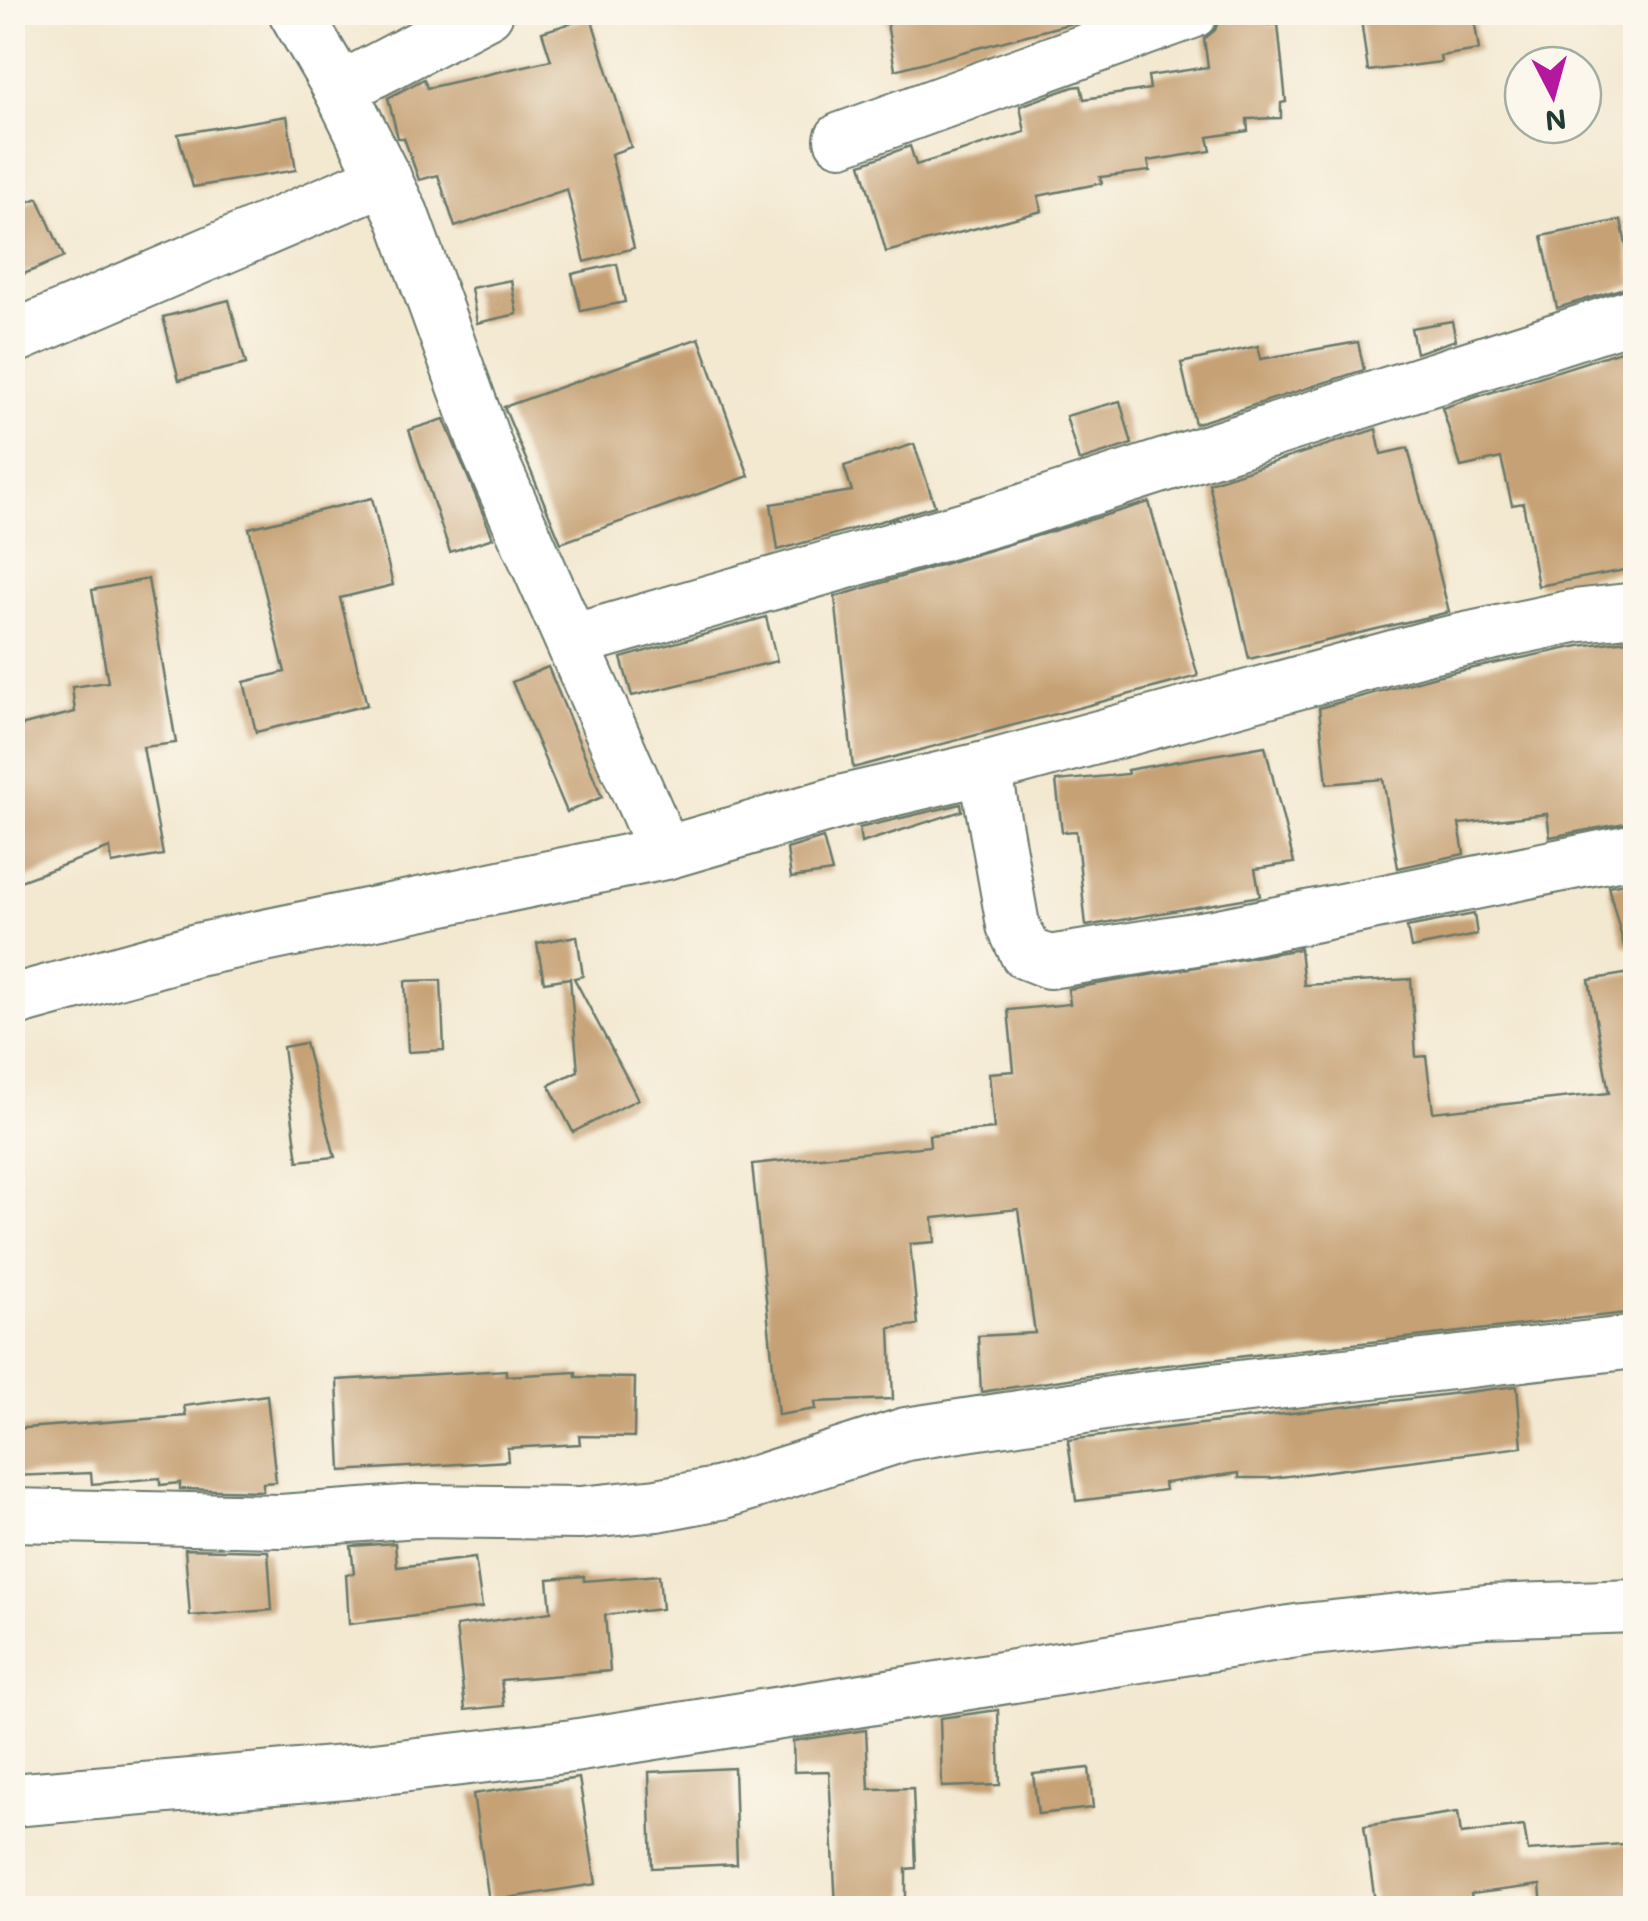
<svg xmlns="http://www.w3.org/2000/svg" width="1648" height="1921" viewBox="0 0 1648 1921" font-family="Mali,sans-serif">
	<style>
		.building { fill: #c6a174 }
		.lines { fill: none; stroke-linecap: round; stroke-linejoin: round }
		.minor-casing { stroke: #69796b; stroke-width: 56 }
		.minor { stroke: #fff; stroke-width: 52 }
	</style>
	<rect width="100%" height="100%" fill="#fbf7ec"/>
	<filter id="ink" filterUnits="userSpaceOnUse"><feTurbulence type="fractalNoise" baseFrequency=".01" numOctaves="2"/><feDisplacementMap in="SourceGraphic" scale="20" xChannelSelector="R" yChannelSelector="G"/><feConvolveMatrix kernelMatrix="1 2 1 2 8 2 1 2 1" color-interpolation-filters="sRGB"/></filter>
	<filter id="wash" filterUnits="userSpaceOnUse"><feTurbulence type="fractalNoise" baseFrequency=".0048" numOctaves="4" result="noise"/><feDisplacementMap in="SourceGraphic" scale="40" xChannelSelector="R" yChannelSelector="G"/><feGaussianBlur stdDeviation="2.25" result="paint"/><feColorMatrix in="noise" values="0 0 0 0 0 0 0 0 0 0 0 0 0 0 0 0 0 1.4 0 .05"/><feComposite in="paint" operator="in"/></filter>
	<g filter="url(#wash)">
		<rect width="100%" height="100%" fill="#f3e8d0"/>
		<g id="blocks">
			<g class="building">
				<polygon points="885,12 1074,12 1076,22 895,70"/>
				<polygon points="1221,12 1267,12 1268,25 1278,24 1286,102 1281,103 1281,118 1247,119 1248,131 1208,137 1211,151 1148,161 1150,171 1100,177 1102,183 1038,196 1042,211 886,252 861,164 910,146 916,165 1025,132 1020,106 1073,87 1081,86 1084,99 1150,89 1148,76 1208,67 1204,39 1215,30"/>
				<polygon points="1360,12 1473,12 1479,50 1440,56 1441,62 1368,71"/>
				<polygon points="591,17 631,147 611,154 634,248 585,262 567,189 455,227 438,175 419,180 404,138 398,138 388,98 424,79 427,88 551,60 542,32"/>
				<polygon points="287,116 296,170 193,187 178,134"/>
				<polygon points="38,198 64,257 12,279 12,208"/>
				<polygon points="1621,220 1634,285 1557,308 1542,236"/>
				<polygon points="617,264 625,302 581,311 572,274"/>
				<polygon points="511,280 517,314 477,323 471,288"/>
				<polygon points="229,300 246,364 179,380 163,317"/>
				<polygon points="1452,321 1456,340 1416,353 1411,328"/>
				<polygon points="699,338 749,476 561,543 504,407"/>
				<polygon points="1358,342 1364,370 1195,424 1181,363 1258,346 1261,359"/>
				<polygon points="1636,346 1636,568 1538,586 1523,503 1512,505 1501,458 1461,467 1442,408"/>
				<polygon points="1120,401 1132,444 1079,461 1066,416"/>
				<polygon points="444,419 493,538 450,552 409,430"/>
				<polygon points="1376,429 1381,454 1408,448 1449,612 1249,659 1209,483"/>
				<polygon points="914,444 935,506 778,550 771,504 852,491 844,466"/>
				<polygon points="372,498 393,585 340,598 367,705 256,732 244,682 285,672 249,528"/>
				<polygon points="1149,502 1198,676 853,768 835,597"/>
				<polygon points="148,579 176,743 143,747 163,855 112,864 110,848 12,884 12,728 75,712 72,687 108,682 92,590"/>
				<polygon points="766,617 777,661 632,696 621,658"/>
				<polygon points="1636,639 1636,821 1550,837 1547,814 1459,824 1464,854 1398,868 1383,779 1327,784 1319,708 1436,676 1579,646"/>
				<polygon points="548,667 602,797 567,812 512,682"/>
				<polygon points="1265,746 1294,863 1255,869 1260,896 1086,926 1076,831 1062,832 1056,781 1128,774 1127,770"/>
				<polygon points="961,804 962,811 861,843 859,828"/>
				<polygon points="823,838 832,872 791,878 787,849"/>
				<polygon points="1636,881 1636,945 1624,946 1608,886"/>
				<polygon points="1474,914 1477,935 1411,948 1407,927"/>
				<polygon points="577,936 583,976 574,978 638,1099 573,1132 549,1085 578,1071 570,978 544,982 537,943"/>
				<polygon points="1300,949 1304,985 1411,979 1416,1057 1426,1056 1433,1112 1609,1093 1589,980 1636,972 1636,1312 1148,1367 981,1392 978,1336 1035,1333 1018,1209 933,1218 935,1242 910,1244 918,1325 890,1328 893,1399 815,1402 816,1409 778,1415 752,1164 930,1146 929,1135 994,1129 989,1073 1014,1071 1008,1010 1070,1004 1068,989"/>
				<polygon points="441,980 444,1050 408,1052 405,981"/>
				<polygon points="305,1043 335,1157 298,1161 283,1047"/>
				<polygon points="506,1370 506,1376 576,1372 576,1377 635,1378 634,1437 579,1436 580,1444 507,1448 508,1461 341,1471 337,1380"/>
				<polygon points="1517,1386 1522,1447 1272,1478 1239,1478 1239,1473 1164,1483 1165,1490 1076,1501 1068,1440"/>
				<polygon points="267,1395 276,1482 263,1483 263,1491 180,1489 180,1483 160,1485 160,1478 92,1484 91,1473 12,1476 12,1429 186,1416 184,1406"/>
				<polygon points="395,1543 397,1567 475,1558 482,1608 349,1624 346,1574 354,1573 351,1546"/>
				<polygon points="185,1549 268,1551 272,1610 190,1616"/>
				<polygon points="659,1575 662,1609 605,1615 610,1671 501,1680 504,1706 465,1710 456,1626 551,1612 548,1579 584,1576 584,1581"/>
				<polygon points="998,1710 1000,1785 942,1787 940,1718"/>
				<polygon points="866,1730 869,1789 913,1788 916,1868 906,1869 906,1908 836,1908 829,1771 794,1772 793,1741"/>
				<polygon points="734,1768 737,1864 652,1868 649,1772"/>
				<polygon points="1089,1768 1093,1808 1038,1814 1033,1774"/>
				<polygon points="579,1778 596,1884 489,1901 473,1794"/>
				<polygon points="1458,1812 1461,1834 1524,1826 1528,1851 1636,1843 1636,1904 1542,1908 1540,1885 1471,1894 1473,1908 1376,1908 1364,1826"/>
			</g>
		</g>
	</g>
	<g filter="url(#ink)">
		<use href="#blocks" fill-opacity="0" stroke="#69796b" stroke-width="2.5"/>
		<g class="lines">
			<defs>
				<g id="minor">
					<polyline points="295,12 340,89 402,214 488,452 665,853"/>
					<polyline points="340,89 487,12"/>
					<polyline points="841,139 1192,12"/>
					<polyline points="12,338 385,178"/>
					<polyline points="572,641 1000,518 1636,314"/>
					<polyline points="985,768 1013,925 1026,953 1049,962 1214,936 1636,850"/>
					<polyline points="12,1001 197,950 665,853 844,801 985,768 1429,647 1574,616 1636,609"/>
					<polyline points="12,1515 281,1521 417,1511 580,1513 657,1505 721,1493 906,1434 1151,1397 1636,1342"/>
					<polyline points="12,1800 357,1771 573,1746 1303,1630 1486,1611 1636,1606"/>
				</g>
			</defs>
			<use href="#minor" class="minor-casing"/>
			<use href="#minor" class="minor"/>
		</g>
	</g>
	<rect width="1648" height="1921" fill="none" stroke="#fbf7ec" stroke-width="50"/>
	<g transform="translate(1553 95) rotate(174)"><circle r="48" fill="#fbf7ec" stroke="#a3ada2" stroke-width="2.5"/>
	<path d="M0-8L18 38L0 25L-18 38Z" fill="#b5179e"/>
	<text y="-15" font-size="28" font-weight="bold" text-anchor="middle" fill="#1f3d34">N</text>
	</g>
</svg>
